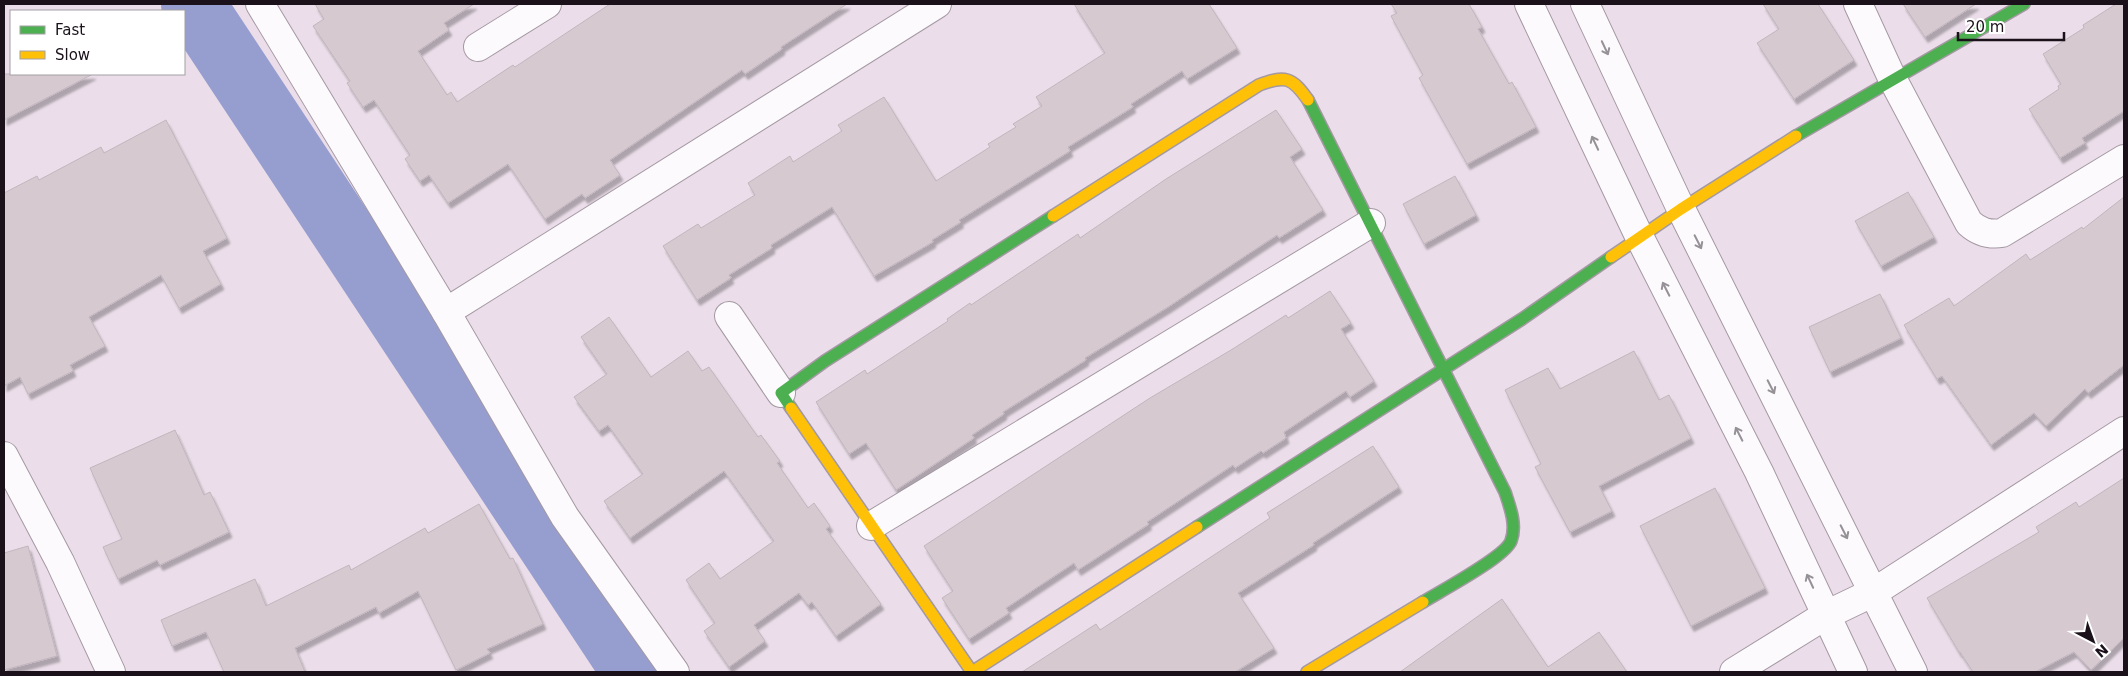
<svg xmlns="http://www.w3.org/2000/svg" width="2128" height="676" viewBox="0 0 2128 676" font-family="'DejaVu Sans',sans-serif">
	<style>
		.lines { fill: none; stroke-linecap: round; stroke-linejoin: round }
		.river { stroke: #969dcf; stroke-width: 64 }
		.building { fill: #d6c9d0; stroke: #c2b5bd; filter: url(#shadow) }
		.street-casing { stroke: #a499a3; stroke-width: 30 }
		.fast-casing { stroke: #a499a3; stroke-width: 14 }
		.slow-casing { stroke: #a499a3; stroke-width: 14 }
		.street { stroke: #fcfafc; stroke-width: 28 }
		.fast { stroke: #4caf50; stroke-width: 11 }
		.slow { stroke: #ffc107; stroke-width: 11 }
		.oneway { stroke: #969196 }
	</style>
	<defs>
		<filter id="shadow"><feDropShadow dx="3" dy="5.5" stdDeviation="1" flood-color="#0004"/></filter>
	</defs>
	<rect width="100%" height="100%" fill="#ebdeea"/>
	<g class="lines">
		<polyline class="river" points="193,4 634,672"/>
	</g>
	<g class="building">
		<polygon points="315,4 474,4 444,23 449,30 418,51 447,95 451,92 457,102 513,65 515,67 610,4 847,4 781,47 782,49 745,74 742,70 610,160 620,175 585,198 582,194 545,219 508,164 448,203 429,175 420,181 405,159 410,155 374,100 363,107 347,83 350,81 313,26 324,19"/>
		<polygon points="1074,4 1209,4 1237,48 1187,79 1182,71 1131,104 1133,107 1068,147 1070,151 959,220 961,222 932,240 933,242 874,276 832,207 771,245 772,248 729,275 731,278 697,300 663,246 698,224 701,228 755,195 748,183 790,156 793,162 842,131 838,125 884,97 936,181 990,147 988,144 1016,127 1013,124 1042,106 1036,97 1105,53"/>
		<polygon points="1391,4 1469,4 1482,27 1478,29 1509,84 1512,82 1536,127 1467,164 1419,78 1423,75 1391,16 1397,13"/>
		<polygon points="1763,4 1818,4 1854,60 1794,99 1757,43 1779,29"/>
		<polygon points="1903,4 1976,4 1925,37"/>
		<polygon points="2116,4 2124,4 2124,111 2082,138 2085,143 2060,158 2029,109 2059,89 2058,86 2061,84 2043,54 2084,28 2083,25"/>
		<polygon points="4,74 93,74 4,120"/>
		<polygon points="1276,110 1302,149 1290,157 1323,210 1279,238 1277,235 1168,307 1085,358 1086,360 1003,412 1004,414 972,435 974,438 896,490 866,443 849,454 816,402 865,370 867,374 948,321 947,319 970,303 971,305 1078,234 1080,238 1166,179"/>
		<polygon points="166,120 227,238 203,251 221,284 179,308 161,275 89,317 105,346 70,365 73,371 28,394 20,377 4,386 4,193 37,176 39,180 101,147 104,153"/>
		<polygon points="1455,176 1476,215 1424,244 1403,204"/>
		<polygon points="1908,192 1934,237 1881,266 1855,221"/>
		<polygon points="2124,197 2124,365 2088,393 2085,389 2046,426 2034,413 1991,445 1942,376 1937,379 1904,325 1949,298 1954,306 2026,254 2030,260 2082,227 2083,229"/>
		<polygon points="1330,291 1351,323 1341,329 1374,381 1350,397 1346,391 1284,432 1286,438 1263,453 1261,451 1235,468 1233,465 1147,522 1149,524 1078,570 1074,563 1006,608 1009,613 969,639 942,598 953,591 924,546 1150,398 1231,350 1286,315 1288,318"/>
		<polygon points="1880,294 1901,338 1830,372 1809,327"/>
		<polygon points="609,317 651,377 688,351 702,371 709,367 758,437 761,435 780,461 777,463 808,508 814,503 830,526 826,529 881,604 836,636 812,602 808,605 799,593 754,625 765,641 729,667 704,631 715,623 686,580 709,563 720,579 774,541 724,471 630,538 604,501 643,474 608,425 599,431 574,397 607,374 581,337"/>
		<polygon points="1634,351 1659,400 1669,395 1691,438 1599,486 1612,511 1570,532 1535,467 1541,464 1505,390 1548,368 1560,389"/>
		<polygon points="175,430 204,495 210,492 229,532 160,565 157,560 118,579 103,547 122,539 90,468"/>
		<polygon points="1373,446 1399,487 1313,543 1314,545 1238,593 1274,648 1235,672 1022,672 1096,624 1100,630 1123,615 1270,518 1267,513"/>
		<polygon points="2124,478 2124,638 2091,670 2074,652 2035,672 1973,672 1960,652 1959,652 1927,598 2039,532 2036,527 2076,502 2079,507"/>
		<polygon points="1715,488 1765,588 1691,626 1640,526"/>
		<polygon points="479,504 510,559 513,558 543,624 487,649 490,653 456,670 418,591 379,613 376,607 295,648 305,672 224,672 206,632 172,646 161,620 255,579 266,606 349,565 351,570 425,528 428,533"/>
		<polygon points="28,546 57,656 4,670 4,553"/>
		<polygon points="1502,599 1548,667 1599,632 1627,672 1400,672"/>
	</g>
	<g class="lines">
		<defs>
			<g id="street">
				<polyline points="260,4 446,312 565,517 675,672"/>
				<polyline points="1529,4 1640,238 1759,472 1853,672"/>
				<polyline points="1585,4 1681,209 1913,672"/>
				<path d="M1858 4 1892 78 1969 223C1979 232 1989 235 2002 233L2124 159"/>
				<polyline points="478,47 547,4"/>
				<polyline points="446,312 937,4"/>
				<polyline points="729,316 781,393"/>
				<polyline points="4,456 60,562 111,672"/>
				<polyline points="871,526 1371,223"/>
				<polyline points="1734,672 1826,615 1874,592 2124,431"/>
			</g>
			<g id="fast">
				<path d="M1308 100 1505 492C1510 507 1517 525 1511 541 1505 557 1441 591 1423 602"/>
				<polyline points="1796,136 2024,4"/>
				<polyline points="791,408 781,393 825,361 1053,216"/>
				<polyline points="1197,527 1522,319 1611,257"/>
			</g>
			<g id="slow">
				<path d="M1053 216 1259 85C1285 75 1292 77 1308 100"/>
				<polyline points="1611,257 1681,209 1796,136"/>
				<polyline points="791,408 972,672"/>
				<polyline points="972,672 1197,527"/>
				<polyline points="1307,672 1423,602"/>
			</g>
		</defs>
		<use href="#street" class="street-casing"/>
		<use href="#fast" class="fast-casing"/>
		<use href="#slow" class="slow-casing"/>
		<use href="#street" class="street"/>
		<use href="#fast" class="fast"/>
		<use href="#slow" class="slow"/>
	</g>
	<defs><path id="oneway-shaft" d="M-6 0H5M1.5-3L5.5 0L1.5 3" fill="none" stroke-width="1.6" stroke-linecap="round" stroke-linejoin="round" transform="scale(1.25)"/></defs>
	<g class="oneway">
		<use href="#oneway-shaft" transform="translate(1605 48) rotate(65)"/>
		<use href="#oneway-shaft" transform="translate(1595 143) rotate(-115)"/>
		<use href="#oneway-shaft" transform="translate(1698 242) rotate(63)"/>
		<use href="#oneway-shaft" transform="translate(1666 289) rotate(-117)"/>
		<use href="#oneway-shaft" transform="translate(1771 387) rotate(63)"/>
		<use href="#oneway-shaft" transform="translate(1739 434) rotate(-117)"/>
		<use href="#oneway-shaft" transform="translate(1844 532) rotate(63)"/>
		<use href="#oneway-shaft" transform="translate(1810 581) rotate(-115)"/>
	</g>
	<rect width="2128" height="676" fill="none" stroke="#1a111a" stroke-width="10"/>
	<rect x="10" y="10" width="175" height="65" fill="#ffffff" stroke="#a3a0a3"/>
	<rect x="20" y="26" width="25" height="8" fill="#4caf50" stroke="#a3a0a3"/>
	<text x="55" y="35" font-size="15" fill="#1a111a">Fast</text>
	<rect x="20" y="51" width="25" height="8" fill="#ffc107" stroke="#a3a0a3"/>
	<text x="55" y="60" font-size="15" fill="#1a111a">Slow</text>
	<g transform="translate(2093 641) rotate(139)" stroke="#ffffff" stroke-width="4" paint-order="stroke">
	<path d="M0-4L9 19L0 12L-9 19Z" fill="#1a111a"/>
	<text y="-8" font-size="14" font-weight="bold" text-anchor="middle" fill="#1a111a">N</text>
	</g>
	<path d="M1958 32v8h106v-8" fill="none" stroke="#1a111a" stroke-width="2.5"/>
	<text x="1966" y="32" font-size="15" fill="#1a111a" stroke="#ffffff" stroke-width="4" paint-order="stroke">20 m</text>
</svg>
